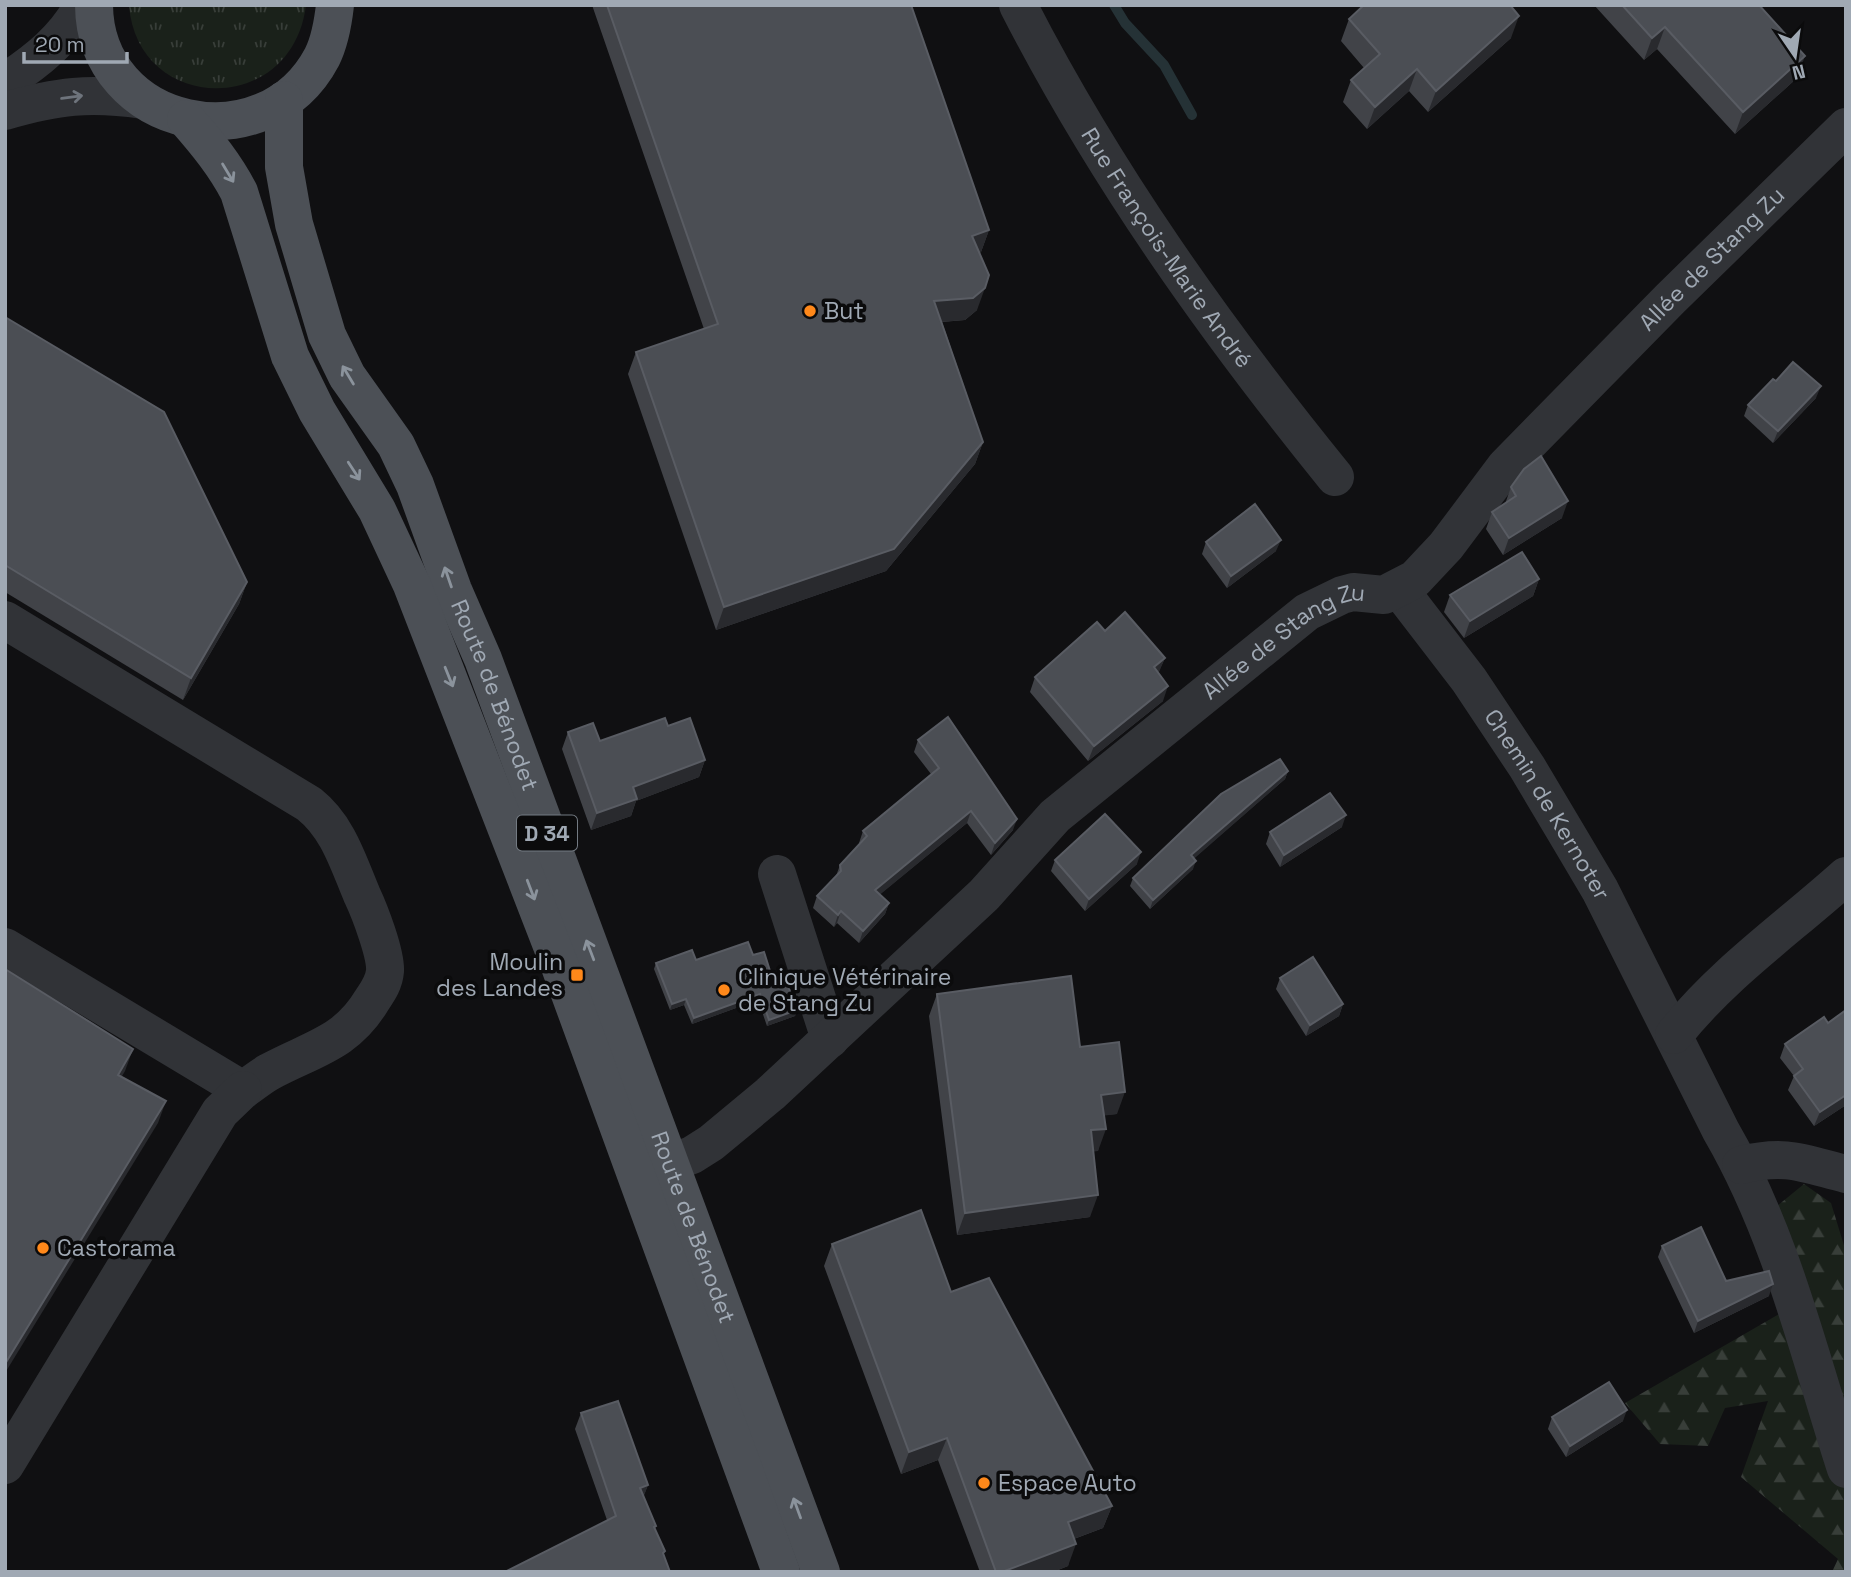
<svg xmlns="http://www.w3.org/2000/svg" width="1851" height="1577" viewBox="0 0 1851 1577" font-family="'Space Grotesk',sans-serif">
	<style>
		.grass { fill: url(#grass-tufts) }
		.forest { fill: url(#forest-firs) }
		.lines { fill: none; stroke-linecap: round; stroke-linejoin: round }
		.stream { stroke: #253236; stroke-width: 10 }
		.minor { stroke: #313337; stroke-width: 38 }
		.major { stroke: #4c5056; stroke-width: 38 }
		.wall { fill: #414348 }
		.shaded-wall { fill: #292a2e }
		.building { fill: #4b4e54; stroke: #595c63; stroke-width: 2 }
		.oneway { stroke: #6e747c }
		.oneway2 { stroke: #8b939c }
		.poi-dot { fill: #ff881a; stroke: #0b0b0c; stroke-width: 2.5 }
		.labels { text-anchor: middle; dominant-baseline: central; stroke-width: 7; stroke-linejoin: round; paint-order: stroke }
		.shield { fill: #0b0b0c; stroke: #737a82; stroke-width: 2 }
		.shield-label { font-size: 21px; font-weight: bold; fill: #a0a9b4 }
		.street-label { font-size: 23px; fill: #a0a9b4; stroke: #0b0b0c }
		.poi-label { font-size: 23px; fill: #a0a9b4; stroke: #0b0b0c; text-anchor: start }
	</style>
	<defs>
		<pattern id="grass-tufts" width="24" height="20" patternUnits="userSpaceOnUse" patternTransform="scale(1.75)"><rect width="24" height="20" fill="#1a211a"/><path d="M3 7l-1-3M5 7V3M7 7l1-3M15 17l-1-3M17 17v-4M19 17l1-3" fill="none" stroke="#383e39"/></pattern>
		<pattern id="forest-firs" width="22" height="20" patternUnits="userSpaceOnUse" patternTransform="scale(1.75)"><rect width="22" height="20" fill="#1a211a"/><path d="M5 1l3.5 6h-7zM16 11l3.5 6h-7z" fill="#383e39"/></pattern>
	</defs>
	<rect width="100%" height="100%" fill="#101012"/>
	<path class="grass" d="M129 5H306C292 118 137 114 129 5Z"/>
	<polygon class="forest" points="1804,1184 1831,1203 1846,1252 1846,1572 1832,1572 1838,1559 1741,1477 1768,1401 1725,1408 1708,1446 1660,1444 1625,1403 1788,1309 1776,1207"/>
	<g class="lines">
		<polyline class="stream" points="1114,5 1125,23 1164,65 1192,115"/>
		<g class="minor">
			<path id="s1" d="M1018 5C1105 175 1215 329 1335 477"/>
			<path d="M5 82C37 61 65 39 83 5"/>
			<path d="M5 111C57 96 90 92 143 100"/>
			<path id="s2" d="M1399 589 1469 680 1527 767 1571 841 1600 890 1721 1131C1782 1236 1809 1355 1846 1469"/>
			<path d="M5 620 309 804C338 827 348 862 362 895 370 912 386 954 385 971 384 983 378 991 372 1000 346 1044 311 1049 269 1072 260 1077 252 1084 243 1090L5 947"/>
			<polyline points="777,874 830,1039"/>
			<path d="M1674 1035C1723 973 1787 929 1846 876"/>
			<path id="s3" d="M671 1163 692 1155 711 1143 770 1094 984 895 1055 816 1307 612 1342 595 1353 592 1384 595 1415 579 1446 546 1506 466 1670 299 1846 127"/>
			<path d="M1741 1165C1786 1154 1802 1163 1846 1174"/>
			<polyline points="5,1465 220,1112 243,1090"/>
		</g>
		<g class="major">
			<path d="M94 5C95 129 265 165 322 57 330 41 333 23 335 5"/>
			<path id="s4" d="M284 100V167L294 224 327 335 347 376 396 445 415 485 453 590 483 659 821 1572"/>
			<path d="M186 119C207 143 225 165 239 192L290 356 317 411 377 510 412 585 558 961 781 1572"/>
		</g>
	</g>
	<g class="wall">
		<polygon points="592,5 911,5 989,230 981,252 979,253 977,310 965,320 942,322 983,442 975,464 886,571 716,630 628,374 636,352 704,329"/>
		<polygon points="1594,5 1759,5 1797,78 1735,134 1657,49 1644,60"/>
		<polygon points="1349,19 1511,38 1428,112 1409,91 1367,129 1343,102 1351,80 1364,68 1341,41"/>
		<polygon points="5,317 247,582 239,604 183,700 5,592"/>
		<polygon points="1816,398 1773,443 1744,416 1748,405"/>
		<polygon points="1511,487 1562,518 1503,555 1486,529 1492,512 1505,504"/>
		<polygon points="1206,542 1276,551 1227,588 1202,554"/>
		<polygon points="1539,579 1533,596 1464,638 1444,612 1450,595"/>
		<polygon points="1105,631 1165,658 1158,673 1163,701 1088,761 1030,692 1035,677"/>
		<polygon points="668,726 705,760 699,777 636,801 631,816 591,830 562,749 568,732 600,741"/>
		<polygon points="918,740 1013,830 991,855 967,823 880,894 889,903 885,914 859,943 837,923 834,927 813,908 817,896 836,876 840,865 860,843 859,843 863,831 931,774 914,752"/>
		<polygon points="1288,771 1285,779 1194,858 1193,869 1150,909 1130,886 1133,878"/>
		<polygon points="1342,827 1280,867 1266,844 1270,832"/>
		<polygon points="1055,860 1137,864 1085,911 1051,871"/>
		<polygon points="753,955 771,974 797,1010 795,1016 767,1026 758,1000 692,1024 684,1005 670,1010 654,969 656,963"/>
		<polygon points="1280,978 1343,1004 1339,1016 1306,1036 1276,989"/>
		<polygon points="937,994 1080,1047 1117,1114 1104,1115 1098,1151 1093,1151 1090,1217 957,1235 929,1016"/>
		<polygon points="1828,1023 1846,1105 1814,1126 1788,1090 1794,1076 1780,1058 1785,1044"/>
		<polygon points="832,1244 1112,1506 1103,1528 1074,1539 1068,1566 1053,1572 980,1572 938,1460 901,1474 824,1266"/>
		<polygon points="1662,1246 1726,1281 1769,1296 1694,1333 1658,1257"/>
		<polygon points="581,1413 648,1485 643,1497 656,1526 655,1529 663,1554 607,1520 575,1429"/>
		<polygon points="1552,1417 1623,1421 1566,1457 1548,1429"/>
	</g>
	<g class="shaded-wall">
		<polygon points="1519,16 1511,38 1428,112 1436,91"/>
		<polygon points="1665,27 1657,49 1644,60 1652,38"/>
		<polygon points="1805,56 1797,78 1735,134 1743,112"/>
		<polygon points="1417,69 1409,91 1367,129 1375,107"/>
		<polygon points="989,230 981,252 964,258 972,236"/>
		<polygon points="985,288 977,310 965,320 926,323 934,301"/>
		<polygon points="1821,386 1816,398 1773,443 1778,431"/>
		<polygon points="983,442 975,464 886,571 716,630 724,607"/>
		<polygon points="1568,501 1562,518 1503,555 1509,538"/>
		<polygon points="1281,540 1276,551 1227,588 1231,576"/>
		<polygon points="1539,579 1533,596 1464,638 1470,621"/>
		<polygon points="247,582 239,604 183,700 191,678"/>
		<polygon points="1165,658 1159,672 1149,682 1154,667"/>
		<polygon points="1168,686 1163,701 1088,761 1094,746"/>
		<polygon points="705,760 699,777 636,801 631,816 591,830 597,813 633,787"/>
		<polygon points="1288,771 1285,779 1188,864 1191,855"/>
		<polygon points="971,811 967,823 871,902 875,890"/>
		<polygon points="1346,815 1342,827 1280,867 1284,855"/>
		<polygon points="1017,819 1013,830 991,855 995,843"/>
		<polygon points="1141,852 1137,864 1085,911 1089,899"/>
		<polygon points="1196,861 1193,869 1150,909 1153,900"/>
		<polygon points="889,903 885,914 859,943 863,931"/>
		<polygon points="841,911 837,923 834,927 838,915"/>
		<polygon points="760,994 758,1000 692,1024 694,1018"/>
		<polygon points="686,999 684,1005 670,1010 672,1004"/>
		<polygon points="1343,1004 1339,1016 1306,1036 1310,1025"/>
		<polygon points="797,1010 795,1016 767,1026 769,1020"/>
		<polygon points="133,1049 125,1071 110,1097 118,1075"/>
		<polygon points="1125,1092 1117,1114 1093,1117 1101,1095"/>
		<polygon points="1846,1095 1846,1105 1814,1126 1820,1112"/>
		<polygon points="166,1101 158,1123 5,1373 5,1364"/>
		<polygon points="1106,1129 1098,1151 1083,1153 1091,1130"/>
		<polygon points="1098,1195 1090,1217 957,1235 965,1213"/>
		<polygon points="1773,1284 1769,1296 1694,1333 1698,1321"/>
		<polygon points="1627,1410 1623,1421 1566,1457 1570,1446"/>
		<polygon points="947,1438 938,1460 901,1474 909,1452"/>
		<polygon points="648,1485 642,1501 640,1488"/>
		<polygon points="1112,1506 1103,1528 1060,1544 1068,1522"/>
		<polygon points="1076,1544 1068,1566 1053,1572 1002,1572"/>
	</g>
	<g class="building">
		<polygon points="607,5 911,5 989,230 972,236 989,275 985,288 973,298 934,301 983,442 894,549 724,607 636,352 718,324"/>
		<polygon points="1364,5 1510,5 1519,16 1436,91 1417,69 1375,107 1351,80 1380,54 1349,19"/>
		<polygon points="1622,5 1759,5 1805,56 1743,112 1665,27 1652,38"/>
		<polygon points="5,317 164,412 247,582 191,678 5,565"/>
		<polygon points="1793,362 1821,386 1778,431 1748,405 1773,379 1776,381"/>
		<polygon points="1541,456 1568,501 1509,538 1492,512 1516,496 1511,487 1524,469"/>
		<polygon points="1255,504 1281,540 1231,576 1206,542"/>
		<polygon points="1522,552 1539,579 1470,621 1450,595"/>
		<polygon points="1125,612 1165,658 1154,667 1168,686 1094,746 1035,677 1097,622 1105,631"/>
		<polygon points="948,717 1017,819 995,843 971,811 875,890 889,903 863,931 841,911 838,915 817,896 841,871 840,865 867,836 863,831 939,768 918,740"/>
		<polygon points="665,718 668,726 690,718 705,760 633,787 637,799 597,813 568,732 593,723 600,741"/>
		<polygon points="1280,759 1288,771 1191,855 1196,861 1153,900 1133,878 1221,794"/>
		<polygon points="1330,793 1346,815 1284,855 1270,832"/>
		<polygon points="1105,814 1141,852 1089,899 1055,860"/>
		<polygon points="748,942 753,955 764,952 771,974 782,970 797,1010 769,1020 760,994 694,1018 686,999 672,1004 656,963 692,950 696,960"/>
		<polygon points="1313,957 1343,1004 1310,1025 1280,978"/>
		<polygon points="5,969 133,1049 118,1075 166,1101 5,1364"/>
		<polygon points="1071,976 1080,1047 1119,1042 1125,1092 1101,1095 1106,1129 1091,1130 1098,1195 965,1213 937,994"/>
		<polygon points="1846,1010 1846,1095 1820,1112 1794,1076 1803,1069 1785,1044 1824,1017 1828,1023"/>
		<polygon points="921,1210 951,1292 989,1278 1112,1506 1068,1522 1076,1544 1002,1572 996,1572 947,1438 909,1452 832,1244"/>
		<polygon points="1701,1227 1726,1281 1769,1271 1773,1284 1698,1321 1662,1246"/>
		<polygon points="1609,1382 1627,1410 1570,1446 1552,1417"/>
		<polygon points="618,1401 648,1485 640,1488 656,1526 654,1527 665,1551 663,1553 670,1572 505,1572 616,1516 581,1413"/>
	</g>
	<defs><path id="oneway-shaft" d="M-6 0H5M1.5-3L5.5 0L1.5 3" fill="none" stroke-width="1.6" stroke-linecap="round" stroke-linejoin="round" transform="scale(1.75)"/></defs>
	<use class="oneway" href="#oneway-shaft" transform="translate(72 97) rotate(-8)"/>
	<g class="oneway2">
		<use href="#oneway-shaft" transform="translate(228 173) rotate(59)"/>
		<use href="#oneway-shaft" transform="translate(348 375) rotate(-121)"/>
		<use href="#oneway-shaft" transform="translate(354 471) rotate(57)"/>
		<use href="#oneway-shaft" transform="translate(448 577) rotate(-109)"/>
		<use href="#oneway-shaft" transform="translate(449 677) rotate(68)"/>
		<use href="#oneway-shaft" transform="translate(531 890) rotate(69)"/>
		<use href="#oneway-shaft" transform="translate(590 950) rotate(-111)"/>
		<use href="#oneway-shaft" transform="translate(797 1508) rotate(-110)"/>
	</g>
	<g class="poi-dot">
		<circle cx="810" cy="311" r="7"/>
		<rect x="570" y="968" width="14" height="14" rx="3.5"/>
		<circle cx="724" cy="990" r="7"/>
		<circle cx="43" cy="1248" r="7"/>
		<circle cx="984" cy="1483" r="7"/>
	</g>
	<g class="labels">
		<rect class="shield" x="517" y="815.5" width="60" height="35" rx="5"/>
		<g class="shield-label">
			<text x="547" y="833">D 34</text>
		</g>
		<g class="street-label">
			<text stroke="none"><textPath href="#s1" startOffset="285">Rue François-Marie André</textPath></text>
			<text stroke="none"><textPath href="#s3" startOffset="1398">Allée de Stang Zu</textPath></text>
			<text stroke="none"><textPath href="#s3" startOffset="810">Allée de Stang Zu</textPath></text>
			<text stroke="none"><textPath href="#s4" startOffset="640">Route de Bénodet</textPath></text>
			<text stroke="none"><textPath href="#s2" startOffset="262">Chemin de Kernoter</textPath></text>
			<text stroke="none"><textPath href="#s4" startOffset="1208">Route de Bénodet</textPath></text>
		</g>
		<g class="poi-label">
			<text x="824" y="311">But</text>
			<text x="563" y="962" text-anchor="end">Moulin<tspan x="563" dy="26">des Landes</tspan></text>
			<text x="738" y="977">Clinique Vétérinaire<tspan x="738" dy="26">de Stang Zu</tspan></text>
			<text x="57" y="1248">Castorama</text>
			<text x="998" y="1483">Espace Auto</text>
		</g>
	</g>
	<rect width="1851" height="1577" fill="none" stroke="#a0a9b4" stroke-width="14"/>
	<g transform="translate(1795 56) rotate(167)" stroke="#0b0b0c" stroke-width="5" paint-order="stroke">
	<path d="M0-5L12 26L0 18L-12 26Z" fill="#a0a9b4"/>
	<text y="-10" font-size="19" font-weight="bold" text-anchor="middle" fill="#a0a9b4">N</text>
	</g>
	<path d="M24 52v10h103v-10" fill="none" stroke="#a0a9b4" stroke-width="3.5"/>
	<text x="35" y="52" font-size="21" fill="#a0a9b4" stroke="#0b0b0c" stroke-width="5" paint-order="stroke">20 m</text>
</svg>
